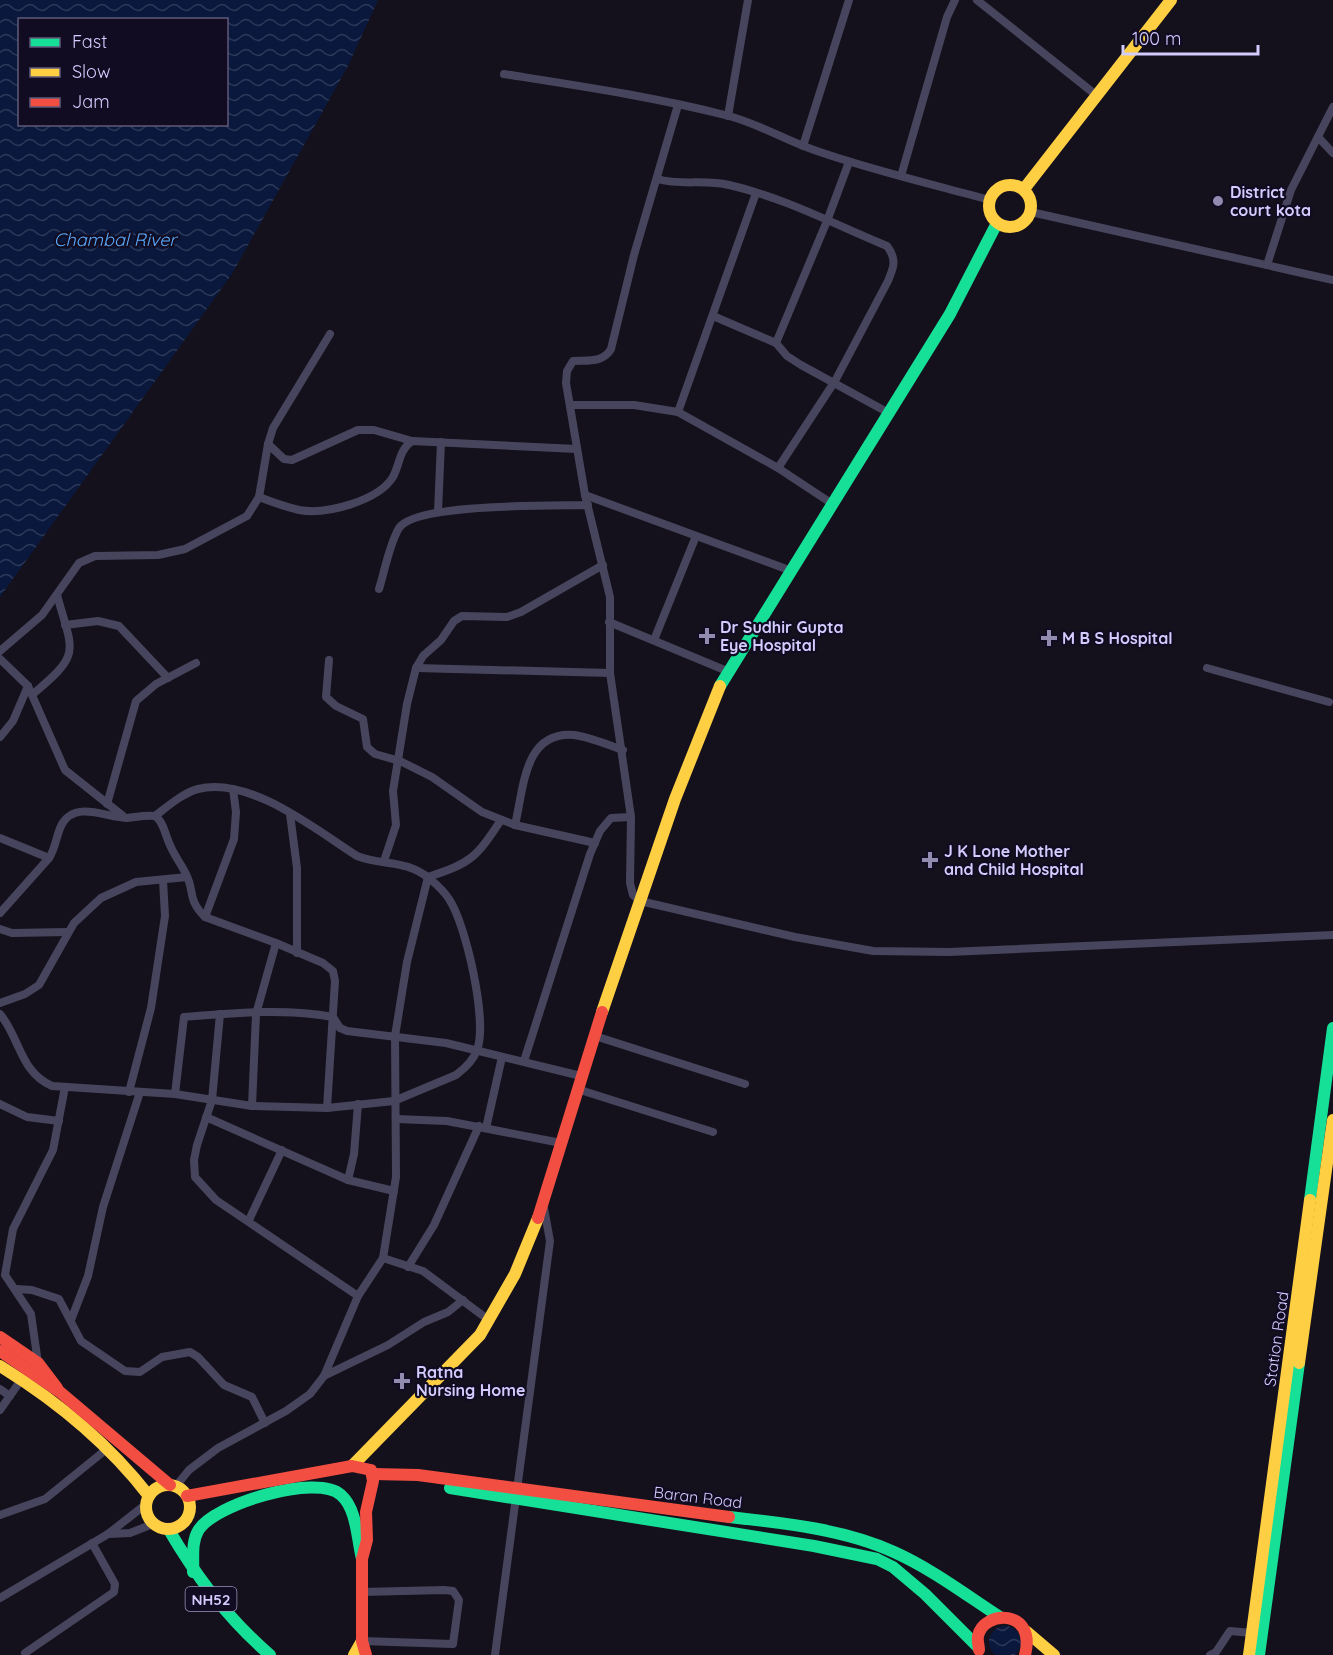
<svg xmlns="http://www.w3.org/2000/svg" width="1333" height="1655" viewBox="0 0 1333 1655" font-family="Quicksand,sans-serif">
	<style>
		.water { fill: url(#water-waves); fill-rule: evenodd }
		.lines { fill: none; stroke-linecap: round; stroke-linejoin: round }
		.street { stroke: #47455d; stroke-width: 8 }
		.fast { stroke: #16e098; stroke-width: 12 }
		.slow { stroke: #ffcf43; stroke-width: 12 }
		.jam { stroke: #f24e42; stroke-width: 12 }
		.poi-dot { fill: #918bb0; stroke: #110c21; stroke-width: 2 }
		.labels { text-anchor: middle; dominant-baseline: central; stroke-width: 4.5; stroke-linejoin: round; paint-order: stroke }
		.shield { fill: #110c21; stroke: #9a92bc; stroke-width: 1.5 }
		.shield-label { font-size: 15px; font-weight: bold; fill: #d4ccff }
		.poi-label { font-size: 16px; font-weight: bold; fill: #d4ccff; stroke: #110c21; text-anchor: start }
		.street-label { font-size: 16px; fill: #d4ccff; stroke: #110c21 }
		.water-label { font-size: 18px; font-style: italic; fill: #5aacff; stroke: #110c21 }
	</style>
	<defs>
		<pattern id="water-waves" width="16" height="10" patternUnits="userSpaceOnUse" patternTransform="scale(1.5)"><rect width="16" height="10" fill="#09183c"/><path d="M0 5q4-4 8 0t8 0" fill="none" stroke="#2c3859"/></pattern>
	</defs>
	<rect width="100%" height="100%" fill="#14111c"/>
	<g class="water">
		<path d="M0 0H378L348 66 232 274 0 597ZM20 20H226V124H20Z"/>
		<circle cx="1005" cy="1642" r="16"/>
	</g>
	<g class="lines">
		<g class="street">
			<polyline points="977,0 1096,95"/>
			<path d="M504 74C580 86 655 97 729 116 759 124 785 140 814 150 871 170 931 184 990 200"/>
			<path d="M678 105 634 255 611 349C603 363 588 360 573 361L567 371 566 383 585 495 610 597V673L631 817 630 883 633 895 640 901 795 937 873 951 949 952 1333 935"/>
			<polyline points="728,116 748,0"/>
			<polyline points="1318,137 1333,153"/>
			<polyline points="803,146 849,0"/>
			<polyline points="901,176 947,17 955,0"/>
			<path d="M657 179C682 186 704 179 729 185 783 197 836 225 887 246 897 259 894 267 888 281L835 381 778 468"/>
			<polyline points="1031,212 1333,280"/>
			<polyline points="1267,265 1291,190 1333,107"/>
			<polyline points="713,316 776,343 787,356 801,365 887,412"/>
			<polyline points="776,343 827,221 849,162"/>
			<polyline points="570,405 634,405 678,412 778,468 831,503"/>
			<polyline points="678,412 756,193"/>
			<polyline points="268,444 284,459 292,460 358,430 374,430 412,441"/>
			<polyline points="585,495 789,570"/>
			<path d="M259 497C272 502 286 507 299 510 326 515 378 501 393 477 400 464 399 450 412 441L577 449"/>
			<polyline points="438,512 441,442"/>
			<path d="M379 589C385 570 389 545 399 528 415 503 555 506 588 505"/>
			<polyline points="609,622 727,671"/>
			<polyline points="65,625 98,621 119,626 168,678"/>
			<polyline points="654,640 696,536"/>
			<polyline points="0,651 42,615 79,563 95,556 158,555 185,549 247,516 259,497 268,444 273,428 330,334"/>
			<polyline points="0,659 28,686 65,770 123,816"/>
			<polyline points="329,660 326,697 336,706 363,719 367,747 375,754 400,761 432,777 482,812 515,825 595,843"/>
			<polyline points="416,668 610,673"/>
			<polyline points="1207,668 1329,702"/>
			<path d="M33 694C82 653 73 653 57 595"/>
			<polyline points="0,737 13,721 28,686"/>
			<polyline points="107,804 136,701 156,684 196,663"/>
			<polyline points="290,814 297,868 297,953"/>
			<path d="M515 825C524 787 524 731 574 735 590 737 608 745 623 750"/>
			<polyline points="0,838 49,858"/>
			<polyline points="384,861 396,825 393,791 407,704 416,668 423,656 441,640 454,621 462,616 507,617 521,612 603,565"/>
			<path d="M0 913 49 858C56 848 56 835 62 824 76 800 107 818 127 818 137 817 145 815 155 816 164 822 165 835 170 845 174 855 181 864 186 874 195 892 187 899 205 917L276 943 256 1014 252 1106"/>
			<polyline points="205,917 234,839 236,812 233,789"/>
			<polyline points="0,929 12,933 68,932"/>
			<polyline points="276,943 323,963 333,971 335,981 327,1108"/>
			<polyline points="0,1003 25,994 39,985 74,923 101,898 136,882 187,877"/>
			<path d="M0 1014C20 1038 20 1072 52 1086L175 1094 252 1106 327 1108 394 1101 456 1075C464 1069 474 1059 477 1050 488 1022 466 924 449 899 444 891 436 884 430 879 406 859 383 866 357 856 316 830 250 776 198 789 183 793 168 806 155 816"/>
			<polyline points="220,1014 212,1100 197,1145 194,1160 195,1177 216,1200 358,1296"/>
			<polyline points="595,1036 745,1084"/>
			<polyline points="524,1061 590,854 600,831 611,818 631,817"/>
			<polyline points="577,1089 713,1132"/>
			<polyline points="129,1092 151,1008 165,916 163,880"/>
			<path d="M175 1094 184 1017C233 1013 285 1008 333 1017L340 1028 347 1031 446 1043 581 1076"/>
			<polyline points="0,1104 27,1117 59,1121"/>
			<polyline points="206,1117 348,1180 394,1191"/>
			<polyline points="396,1119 447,1121 561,1143"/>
			<polyline points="486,1128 502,1057"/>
			<polyline points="348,1180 354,1154 358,1104"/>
			<polyline points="249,1220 282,1150"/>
			<polyline points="383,1258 423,1271 490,1321"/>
			<polyline points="408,1267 434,1225 479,1126"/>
			<polyline points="16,1289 32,1290 59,1299 81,1341 125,1371 140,1372 162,1357 190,1352 198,1357 224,1385 252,1397 265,1423"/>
			<polyline points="71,1320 88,1276 103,1207 140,1092"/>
			<polyline points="38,1363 31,1314 5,1275 13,1229 53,1150 65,1087"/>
			<polyline points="324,1376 388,1345 424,1322 448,1312 463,1300"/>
			<polyline points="0,1389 10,1396"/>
			<polyline points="0,1410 21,1380"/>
			<path d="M176 1486 189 1470 218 1448 286 1411 310 1394 324 1376 358 1296 383 1258 396 1177 395 1036 407 962 428 877C471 863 476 858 501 820"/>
			<polyline points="0,1515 45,1499 108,1448"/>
			<polyline points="108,1534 130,1533 153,1524"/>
			<polyline points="0,1598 108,1534 145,1505"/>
			<polyline points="362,1641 453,1644 459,1600 453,1591 444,1590 362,1592"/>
			<polyline points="25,1653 114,1592 115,1584 92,1543"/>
			<polyline points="495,1655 550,1241 544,1208"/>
			<polyline points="1210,1655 1216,1652 1230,1631 1252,1633"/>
		</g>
		<g class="fast">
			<polyline points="720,686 950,314 997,223"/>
			<polyline points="1310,1200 1333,1028"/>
			<polyline points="450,1488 814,1546 877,1559 893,1567 925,1594 978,1647"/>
			<path d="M729 1517C783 1523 844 1529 894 1552 932 1569 966 1595 1000 1617"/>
			<path d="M169 1530C197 1578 228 1619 270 1655"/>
			<path d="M193 1572C194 1559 191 1543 198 1531 213 1504 317 1473 341 1495 357 1509 357 1539 362 1559"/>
			<polyline points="1259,1655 1299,1363"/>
		</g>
		<g class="slow">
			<circle cx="1010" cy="206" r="21"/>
			<polyline points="1024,189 1171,0"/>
			<polyline points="602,1012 675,799 720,686"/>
			<polyline points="1299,1363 1333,1120"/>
			<path d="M0 1366C57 1401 108 1443 149 1496"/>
			<polyline points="352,1466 480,1335 515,1274 538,1218"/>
			<circle cx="168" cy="1507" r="22"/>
			<polyline points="1027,1632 1054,1655"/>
			<polyline points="354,1655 362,1641"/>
			<polyline points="1249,1655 1310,1200"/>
		</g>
		<g class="jam">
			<polyline points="538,1218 602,1012"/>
			<polyline points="0,1337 38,1363 57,1388"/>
			<polyline points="0,1351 60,1392 170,1485"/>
			<polyline points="373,1474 418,1475 729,1517"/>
			<polyline points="187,1496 352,1466 371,1470 373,1481 366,1512 367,1540 362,1559 362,1641 366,1655"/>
			<path d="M979 1650C979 1646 977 1640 978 1636 983 1610 1037 1608 1025 1655"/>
		</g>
	</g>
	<g class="poi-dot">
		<circle cx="1218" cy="201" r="6"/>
		<path d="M704 627h6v6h6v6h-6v6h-6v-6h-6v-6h6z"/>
		<path d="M1046 629h6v6h6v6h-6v6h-6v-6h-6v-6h6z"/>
		<path d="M927 851h6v6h6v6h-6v6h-6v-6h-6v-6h6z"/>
		<path d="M399 1372h6v6h6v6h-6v6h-6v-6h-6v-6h6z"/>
	</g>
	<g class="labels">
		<rect class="shield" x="185.5" y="1587" width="51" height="24" rx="4.5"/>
		<g class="shield-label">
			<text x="211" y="1599">NH52</text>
		</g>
		<g class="poi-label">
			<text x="1230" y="192">District<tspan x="1230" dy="18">court kota</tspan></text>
			<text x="720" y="627">Dr Sudhir Gupta<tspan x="720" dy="18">Eye Hospital</tspan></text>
			<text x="1062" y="638">M B S Hospital</text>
			<text x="944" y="851">J K Lone Mother<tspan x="944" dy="18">and Child Hospital</tspan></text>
			<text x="416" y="1372">Ratna<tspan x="416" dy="18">Nursing Home</tspan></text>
		</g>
		<g class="street-label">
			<text transform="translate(1276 1339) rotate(-82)">Station Road</text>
			<text transform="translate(698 1497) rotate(7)">Baran Road</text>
		</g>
		<g class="water-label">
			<text x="115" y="239">Chambal River</text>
		</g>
	</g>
	<rect x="18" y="18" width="210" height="108" fill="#110c21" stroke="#5f597a" stroke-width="1.5"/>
	<rect x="30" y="38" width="30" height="9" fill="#16e098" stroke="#5f597a" stroke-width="1.5"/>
	<text x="72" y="48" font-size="18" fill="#d4ccff">Fast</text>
	<rect x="30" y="68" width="30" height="9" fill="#ffcf43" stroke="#5f597a" stroke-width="1.5"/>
	<text x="72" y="78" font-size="18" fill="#d4ccff">Slow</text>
	<rect x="30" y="98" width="30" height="9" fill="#f24e42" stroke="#5f597a" stroke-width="1.5"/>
	<text x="72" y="108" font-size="18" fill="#d4ccff">Jam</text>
	<path d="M1123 45v9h135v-9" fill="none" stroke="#d4ccff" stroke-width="3"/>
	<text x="1132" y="45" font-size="18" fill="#d4ccff" stroke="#110c21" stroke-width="4.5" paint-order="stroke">100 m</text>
</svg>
